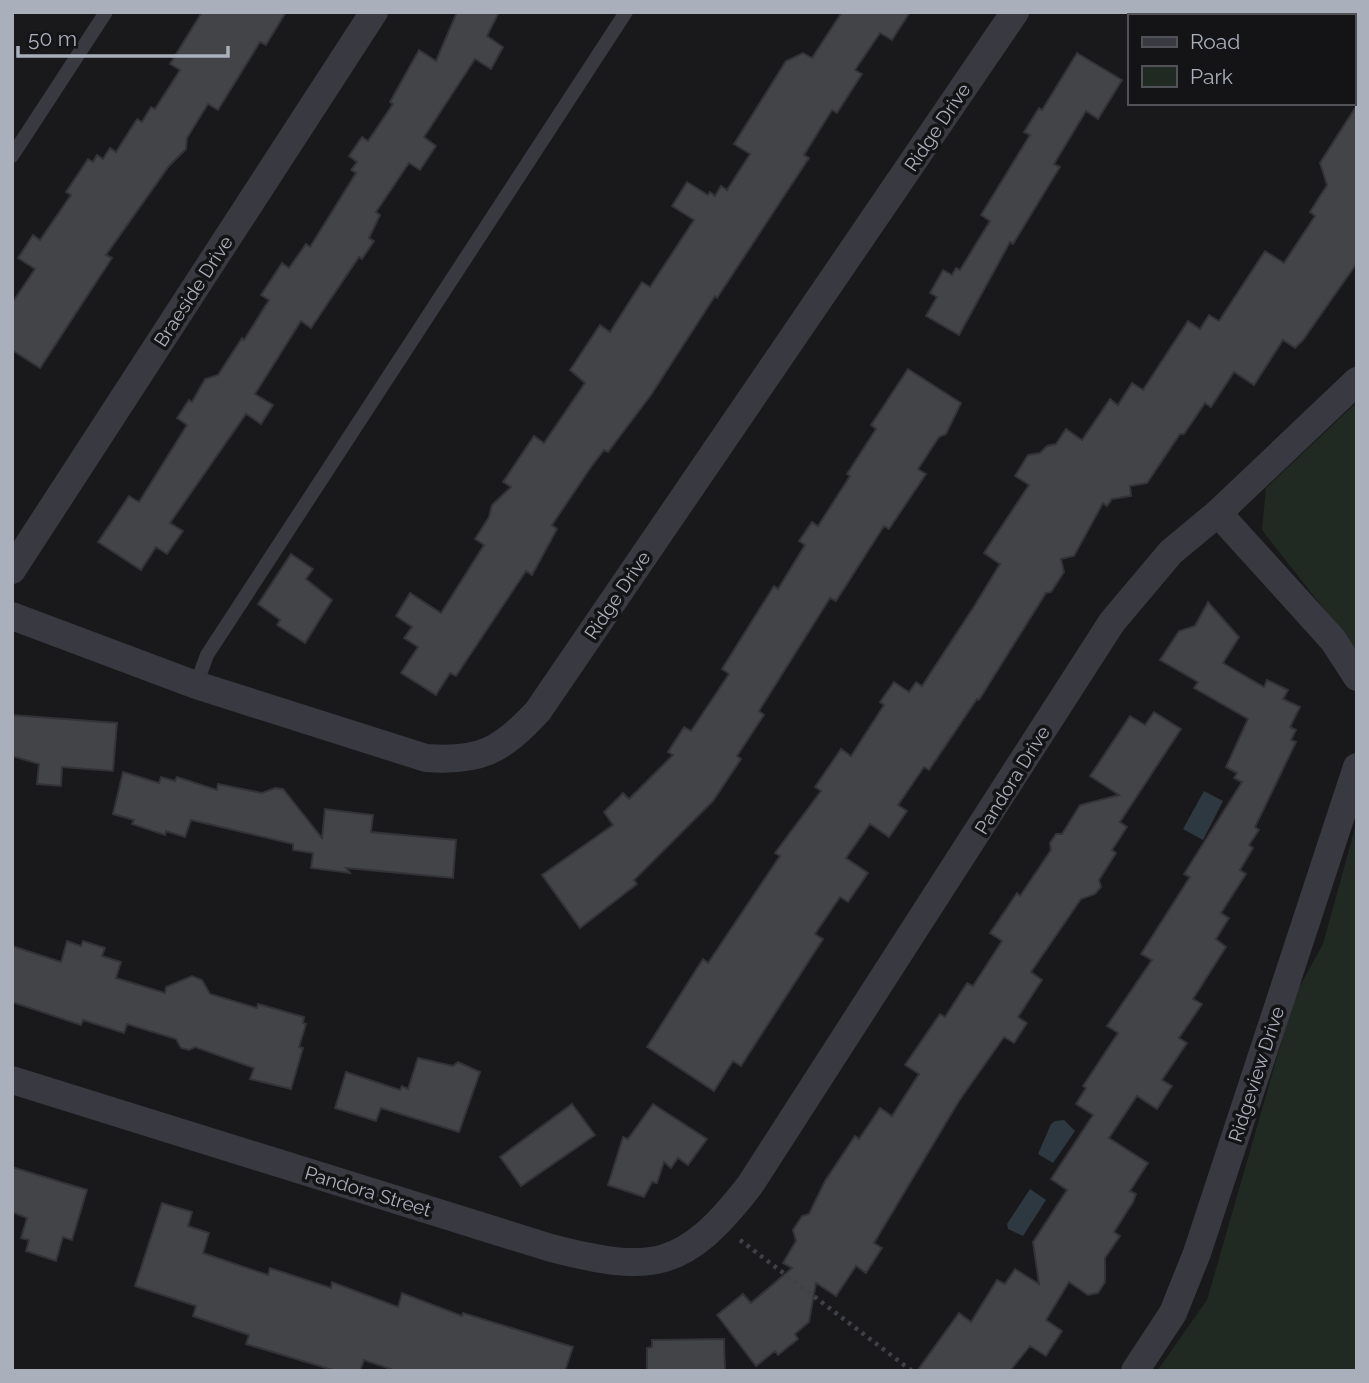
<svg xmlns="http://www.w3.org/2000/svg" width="1369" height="1383" viewBox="0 0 1369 1383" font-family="Raleway,sans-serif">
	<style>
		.green { fill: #202a22 }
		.water { fill: #2d3841 }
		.building { fill: #434448; stroke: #333337; stroke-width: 2 }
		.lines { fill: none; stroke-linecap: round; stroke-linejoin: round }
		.path { stroke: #3f4148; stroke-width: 4.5; stroke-dasharray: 3.5 5; stroke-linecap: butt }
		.lane { stroke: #393a41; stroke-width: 14 }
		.street { stroke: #393a41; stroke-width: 28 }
		.labels { text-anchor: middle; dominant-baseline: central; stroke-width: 7; stroke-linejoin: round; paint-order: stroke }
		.street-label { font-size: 19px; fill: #aaafbc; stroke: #141416 }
	</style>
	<rect width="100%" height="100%" fill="#19191b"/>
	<g class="green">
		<polygon points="1357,402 1357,651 1262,530 1266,488"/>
		<polygon points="1357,821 1357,1371 1157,1371 1207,1300 1295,995 1323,944"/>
	</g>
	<g class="water">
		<polygon points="1204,791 1223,801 1203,840 1183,829"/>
		<polygon points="1064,1120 1075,1131 1053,1163 1038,1154 1051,1124 1055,1121"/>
		<polygon points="1030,1189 1046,1200 1023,1236 1008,1229 1007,1224"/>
	</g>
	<g class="building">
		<polygon points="202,12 286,12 266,45 260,42 218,110 208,104 187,138 186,149 169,166 106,255 112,258 40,368 12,350 12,303 35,269 18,258 33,235 40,240 71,195 66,192 88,159 93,162 97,155 103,159 110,148 116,152 137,119 142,122 151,107 155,109 180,70 170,64"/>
		<polygon points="457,12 499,12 487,36 503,47 491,69 475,59 424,137 436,146 420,170 409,163 376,212 380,215 369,238 374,241 362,259 359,257 311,328 301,321 255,394 273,405 261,424 246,414 170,523 183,531 167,554 156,547 141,570 98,542 129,496 139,502 187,425 177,418 189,400 192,402 205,379 218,375 242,338 244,340 269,300 261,295 282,263 289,268 306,244 310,247 356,173 351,170 357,162 349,156 362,137 368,141 393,104 390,102 419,50 436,61"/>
		<polygon points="842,12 910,12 892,40 880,33 855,70 862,74 837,113 832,110 804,155 809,158 717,298 715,296 651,395 608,452 604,450 591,467 552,525 557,529 532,575 526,571 456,676 450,673 436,695 401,673 418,647 404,638 412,627 396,616 410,593 441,613 484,545 475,539 489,517 492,505 511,487 503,482 534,436 544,443 585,383 570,370 600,325 610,332 642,282 650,287 694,220 672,206 687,182 708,195 710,192 715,196 721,186 727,190 750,154 734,144 786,61 803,53 812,58"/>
		<polygon points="1077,53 1122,80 1098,119 1086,111 1054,164 1060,167 1013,244 1010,242 959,335 926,316 937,297 930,293 943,270 952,275 956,268 960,270 990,221 981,215 1030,135 1024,132 1039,108 1042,110"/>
		<polygon points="1357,105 1357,263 1303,340 1295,348 1283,340 1254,385 1234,372 1211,407 1205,403 1184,434 1180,434 1147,483 1130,486 1131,496 1112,499 1107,506 1103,503 1074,556 1061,559 1064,572 1051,592 1046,593 979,700 977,699 929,770 924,767 898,805 907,811 889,837 870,824 846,858 868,873 848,902 840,897 815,934 823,939 741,1066 733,1061 714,1091 647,1047 703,959 708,963 780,856 775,853 821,791 815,787 841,749 851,756 884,705 880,702 894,682 909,692 916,682 922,686 975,605 1000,564 984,553 1029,485 1015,476 1028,455 1040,453 1047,446 1056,444 1066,429 1082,440 1110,399 1118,405 1132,383 1143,390 1188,321 1200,329 1209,315 1219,321 1265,251 1284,263 1315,216 1310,212 1327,185 1320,163"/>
		<polygon points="908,369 961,403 946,434 939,437 918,469 926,474 889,529 884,526 836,601 830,598 759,711 764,715 737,756 741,759 713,801 634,880 637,884 580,928 542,875 613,825 604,812 623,793 629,799 673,755 668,752 684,727 691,731 729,674 722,669 774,586 778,589 805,545 799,541 812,522 818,526 850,476 847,474 876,429 871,425"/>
		<polygon points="291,554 313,569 306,579 332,600 305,643 277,625 280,620 258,604"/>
		<polygon points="1208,602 1239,637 1223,663 1264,687 1267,680 1288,690 1283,699 1300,707 1290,727 1296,730 1291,740 1296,742 1255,827 1259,830 1249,845 1253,848 1240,870 1246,874 1221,913 1229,918 1216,939 1226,947 1193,999 1202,1004 1179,1038 1187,1043 1162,1080 1172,1086 1157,1109 1137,1096 1109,1138 1148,1163 1130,1191 1136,1194 1133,1202 1114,1232 1120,1236 1105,1258 1105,1282 1098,1293 1088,1295 1069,1282 1046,1320 1062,1331 1046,1356 1030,1346 1010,1371 917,1371 959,1313 971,1322 997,1280 1005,1284 1015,1269 1039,1284 1033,1242 1067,1190 1051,1179 1093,1115 1076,1104 1086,1088 1083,1086 1118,1033 1107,1026 1152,960 1141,954 1190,877 1184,874 1242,782 1234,778 1237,773 1226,767 1248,719 1194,688 1198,682 1160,660 1179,631 1195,626"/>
		<polygon points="1154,712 1181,729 1120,822 1127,827 1112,850 1116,853 1099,880 1101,887 1095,894 1081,899 1031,972 1042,980 1018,1017 1027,1023 1014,1043 1004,1037 959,1101 874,1243 882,1248 866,1273 856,1266 836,1296 816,1283 809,1322 795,1334 798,1339 778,1355 775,1351 756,1366 717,1315 743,1294 751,1303 792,1268 783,1263 796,1241 793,1230 802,1216 809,1214 825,1181 855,1136 859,1139 880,1108 892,1116 919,1074 905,1065 940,1014 945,1017 967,983 973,986 1002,941 990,933 1017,893 1020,896 1051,850 1050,843 1056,834 1062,834 1080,805 1119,795 1090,776 1130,716 1145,725"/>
		<polygon points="12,715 117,723 113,771 62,767 61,786 37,784 39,764 12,756"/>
		<polygon points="123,772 159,783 161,777 175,781 177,777 217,790 218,784 262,793 275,788 283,789 322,838 325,809 373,815 371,832 456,840 453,878 346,868 350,873 311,868 313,853 293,850 293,844 191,820 185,837 166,831 165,835 132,824 134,820 113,814"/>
		<polygon points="67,941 81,946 83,941 105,948 102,956 121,962 116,978 165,993 166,987 192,976 202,980 210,994 257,1008 258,1004 304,1017 303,1023 306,1024 299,1047 303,1048 291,1089 250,1079 254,1068 195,1047 189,1050 181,1048 176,1039 127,1024 124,1033 83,1020 81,1025 12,1002 12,946 61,962"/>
		<polygon points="418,1058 453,1066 458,1062 480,1072 459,1132 381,1108 376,1121 335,1108 346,1072 400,1090 402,1086 408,1089"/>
		<polygon points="572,1104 595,1135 521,1186 500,1157"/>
		<polygon points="653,1104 707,1139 688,1165 678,1158 671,1168 664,1162 657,1183 652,1182 644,1197 608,1185 623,1137 628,1139"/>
		<polygon points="12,1167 87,1190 72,1240 63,1237 56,1261 26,1251 29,1240 21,1238 27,1218 12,1212"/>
		<polygon points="162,1203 192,1212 188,1226 209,1233 203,1253 268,1275 270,1268 331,1288 332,1282 398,1307 402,1293 462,1316 463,1313 573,1347 565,1371 396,1371 364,1360 360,1371 336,1371 246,1344 249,1335 193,1316 196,1306 135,1286"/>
		<polygon points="724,1339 725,1371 647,1371 647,1348 652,1347 652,1340"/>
	</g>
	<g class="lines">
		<polyline class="path" points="740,1240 912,1371"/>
		<g class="lane">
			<polyline points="12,156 106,12"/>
			<polyline points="196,685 207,655 626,12"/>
		</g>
		<g class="street">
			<polyline points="1218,513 1333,640 1357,677"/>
			<polyline points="12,570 374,12"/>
			<path d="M12 616 196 685 426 758C480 762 501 751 538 711L1015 12"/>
			<path d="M12 1080 551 1248C653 1274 684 1270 750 1185L1112 622 1171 552 1218 513 1357 381"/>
			<polyline points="1135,1371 1173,1313 1197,1253 1357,767"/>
		</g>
	</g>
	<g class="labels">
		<g class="street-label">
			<text transform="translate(937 127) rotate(-56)">Ridge Drive</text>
			<text transform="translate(193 291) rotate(-57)">Braeside Drive</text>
			<text transform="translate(617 595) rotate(-56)">Ridge Drive</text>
			<text transform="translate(1012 780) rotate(-58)">Pandora Drive</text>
			<text transform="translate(1256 1074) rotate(-72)">Ridgeview Drive</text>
			<text transform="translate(368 1191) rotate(17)">Pandora Street</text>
		</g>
	</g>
	<rect width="1369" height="1383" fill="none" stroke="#aaafbc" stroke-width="28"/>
	<rect x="1128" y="14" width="228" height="91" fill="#141416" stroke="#505258" stroke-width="2"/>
	<rect x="1142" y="37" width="35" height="10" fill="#393a41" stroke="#505258" stroke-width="2"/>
	<text x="1190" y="49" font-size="21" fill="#aaafbc">Road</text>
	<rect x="1142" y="66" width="35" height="21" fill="#202a22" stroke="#505258" stroke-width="2"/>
	<text x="1190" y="84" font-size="21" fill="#aaafbc">Park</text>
	<path d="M18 46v10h210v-10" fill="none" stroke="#aaafbc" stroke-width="3.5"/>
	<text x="28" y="46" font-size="21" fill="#aaafbc" stroke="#141416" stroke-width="5" paint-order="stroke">50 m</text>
</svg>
